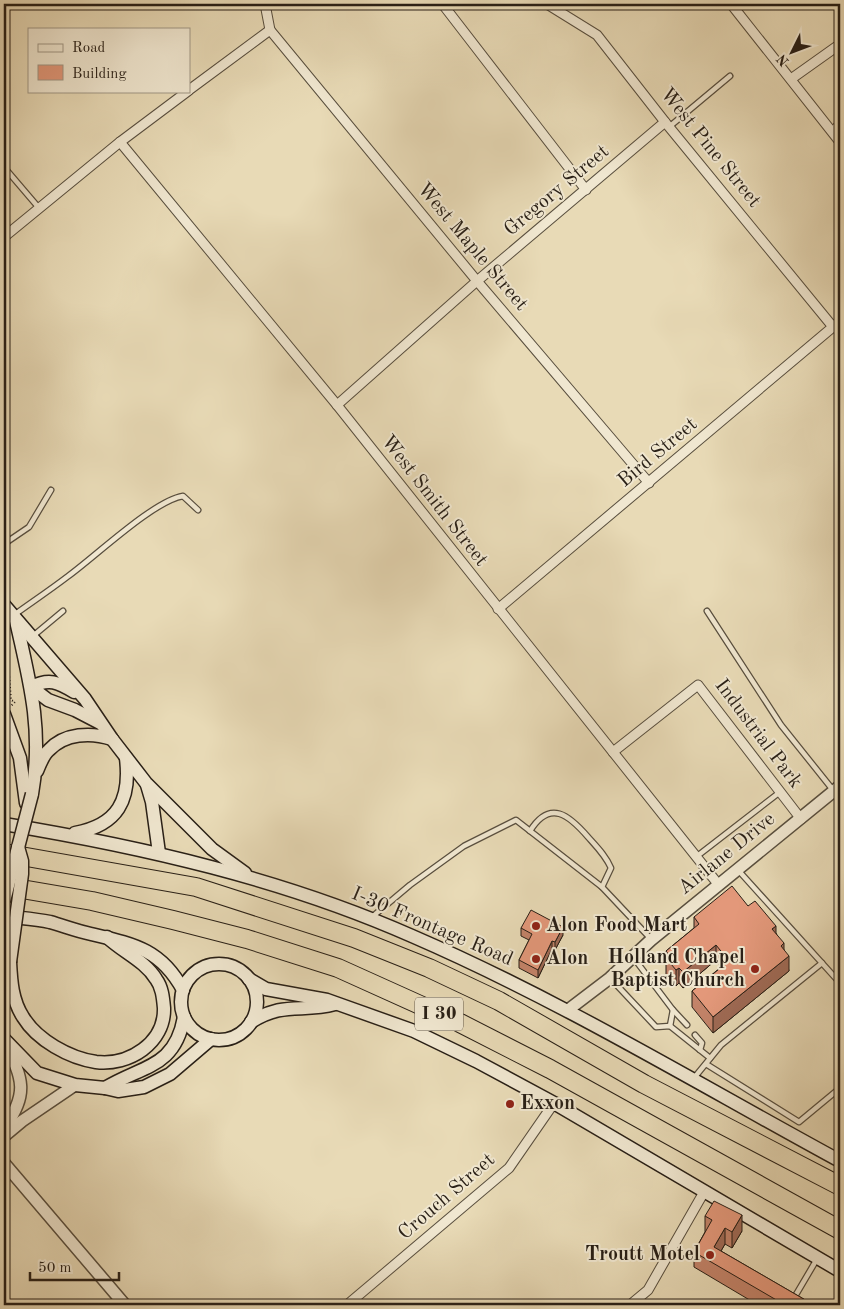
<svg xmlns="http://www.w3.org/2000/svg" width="844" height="1309" viewBox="0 0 844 1309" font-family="'Old Standard TT',serif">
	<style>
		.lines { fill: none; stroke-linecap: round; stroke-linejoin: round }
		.service-casing { stroke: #584e3e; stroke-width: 7 }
		.minor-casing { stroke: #584e3e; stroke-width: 11 }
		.tertiary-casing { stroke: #584e3e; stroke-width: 14 }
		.secondary-casing { stroke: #281f16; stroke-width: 15 }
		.motorway-casing { stroke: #281f16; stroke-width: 20 }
		.path { stroke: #281f16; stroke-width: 2; stroke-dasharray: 1 2.5; stroke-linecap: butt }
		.service { stroke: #f0e7d0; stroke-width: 4.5 }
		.minor { stroke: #f0e7d0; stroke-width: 9 }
		.tertiary { stroke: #f0e7d0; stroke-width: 11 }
		.secondary { stroke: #f0e7d0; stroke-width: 12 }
		.motorway { stroke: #e8dab6; stroke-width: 18 }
		.secondary-bridge-casing { stroke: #281f16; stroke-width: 15; stroke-linecap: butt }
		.secondary-bridge { stroke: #f0e7d0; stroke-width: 12 }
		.wall { fill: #c38369; stroke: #281f16 }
		.shaded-wall { fill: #9f6a55; stroke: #281f16 }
		.building { fill: #e3987a; stroke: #281f16 }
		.poi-dot { fill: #8f2418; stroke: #f0e7d0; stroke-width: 2 }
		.labels { text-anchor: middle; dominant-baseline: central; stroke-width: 4; stroke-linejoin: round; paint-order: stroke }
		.shield { fill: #f0e7d0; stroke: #645b4e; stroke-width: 1 }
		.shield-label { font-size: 19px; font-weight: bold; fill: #281f16 }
		.street-label { font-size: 20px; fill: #281f16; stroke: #f0e7d0 }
		.poi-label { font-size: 20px; font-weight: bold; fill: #281f16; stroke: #f0e7d0; text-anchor: start }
	</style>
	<rect width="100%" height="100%" fill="#e8dab6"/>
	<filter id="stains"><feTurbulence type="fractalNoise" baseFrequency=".004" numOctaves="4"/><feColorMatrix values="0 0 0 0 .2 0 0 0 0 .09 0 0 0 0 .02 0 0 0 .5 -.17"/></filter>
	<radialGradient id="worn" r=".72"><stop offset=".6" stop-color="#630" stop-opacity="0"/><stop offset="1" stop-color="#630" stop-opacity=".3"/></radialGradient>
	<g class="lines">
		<defs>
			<g id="service">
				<polyline points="669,127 730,76"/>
				<polyline points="4,167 39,208"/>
				<polyline points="4,544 29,527 51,490"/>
				<polyline points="707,611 781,725 833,790"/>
				<path d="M14 615C32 602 50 590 67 577 95 557 153 501 183 496L198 510"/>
				<polyline points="33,636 63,611"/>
				<path d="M530 831C550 799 569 815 588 837 597 847 606 856 611 868L602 887"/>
				<polyline points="696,857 780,792"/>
				<polyline points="738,870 840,983"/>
				<polyline points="372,917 410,885 464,846 516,820 602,887 651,939"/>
				<polyline points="633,957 673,1010 670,1026"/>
				<polyline points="611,979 656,1027 670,1026 710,1058"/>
				<polyline points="673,1010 687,1025"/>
				<polyline points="695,1035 702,1043 700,1050"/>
				<polyline points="706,1064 799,1122 840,1088"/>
				<polyline points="694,1078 721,1045 822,963"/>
				<polyline points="804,1305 794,1298 817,1259"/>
			</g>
			<g id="minor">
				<polyline points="445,4 444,6 586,190"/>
				<polyline points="547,4 597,35 665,122 833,327"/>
				<polyline points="731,4 840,142"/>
				<polyline points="270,30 477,281 649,483"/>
				<polyline points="791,79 836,47 840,49"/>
				<polyline points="189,90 270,30 265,4"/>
				<polyline points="833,132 840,124"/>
				<polyline points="120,142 337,405 718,884"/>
				<polyline points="4,237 120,142 188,91"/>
				<polyline points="337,405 477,281 665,122"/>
				<polyline points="498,609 840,321"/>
				<polyline points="613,752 698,685 801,819"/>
				<polyline points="4,1179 7,1168"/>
				<polyline points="347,1305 509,1168 554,1103"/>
				<polyline points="630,1305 648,1290 704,1192"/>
			</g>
			<g id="tertiary">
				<polyline points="568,1010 610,978 651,940 840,786"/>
				<path d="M4 1129C29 1092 23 1080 5 1042"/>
				<polyline points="4,1136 22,1121 75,1085"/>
				<polyline points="4,1163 125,1305"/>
			</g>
			<g id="secondary">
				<polyline points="4,605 85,699 112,739 146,783 212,849 245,873"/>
				<path d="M16 621C30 682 43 731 32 794"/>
				<path d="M74 692C58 682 49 678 31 687L48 700 75 710 100 723"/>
				<polyline points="4,714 20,758 26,803"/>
				<path d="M37 771C40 764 43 755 49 750 65 733 91 732 112 739"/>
				<polyline points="147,785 152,802 159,853"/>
				<path d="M4 824C143 847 283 879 412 936 560 1000 698 1084 840 1161"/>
				<path d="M75 833C118 825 131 800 126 758"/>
				<path d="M4 916C19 918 35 919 50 922 64 926 77 931 91 934 133 944 161 949 183 990"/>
				<path d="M10 962C11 981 12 1000 23 1017 37 1040 69 1058 96 1062 129 1066 165 1043 164 1008 163 997 162 987 156 979 145 961 123 952 107 937"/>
				<circle cx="219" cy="1002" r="38"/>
				<polyline points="249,979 266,989 327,1000 414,1031 476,1061 554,1103 840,1271"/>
				<path d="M251 1022C284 1001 302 1013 335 1004"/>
				<polyline points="4,1039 37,1073 75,1085 105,1088 118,1091 144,1087 170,1074 211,1039"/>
				<path d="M105 1088C143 1065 175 1068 184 1017"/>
			</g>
			<g id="motorway">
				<polyline points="4,853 196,887 354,938 429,968 499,1001 644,1084 840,1186"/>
				<polyline points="4,886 92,901 173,920 247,939 338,968 460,1023 550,1069 840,1230"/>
			</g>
		</defs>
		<use href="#service" class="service-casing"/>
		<use href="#minor" class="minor-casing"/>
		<use href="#tertiary" class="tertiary-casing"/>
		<use href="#secondary" class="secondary-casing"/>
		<use href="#motorway" class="motorway-casing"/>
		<polyline class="path" points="4,660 9,675 11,700 15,702 11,706"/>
		<use href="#service" class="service"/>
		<use href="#minor" class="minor"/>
		<use href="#tertiary" class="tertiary"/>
		<use href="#secondary" class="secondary"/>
		<use href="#motorway" class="motorway"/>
		<defs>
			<g id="secondary-bridge">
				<polyline points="4,901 32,794"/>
				<polyline points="10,962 22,874 22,861 18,847"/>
			</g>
		</defs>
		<use href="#secondary-bridge" class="secondary-bridge-casing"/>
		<use href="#secondary-bridge" class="secondary-bridge"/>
	</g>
	<g class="wall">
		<polygon points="748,906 776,933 784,950 789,971 713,1033 692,1007 692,991 721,967 716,960 683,988 679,983 676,986 666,974 666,951 694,928 694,917"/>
		<polygon points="521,928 563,935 555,950 552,949 538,978 519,968 519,960 529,940 521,936"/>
		<polygon points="705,1216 742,1231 732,1248 725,1244 721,1251 814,1305 758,1305 694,1267 694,1252 705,1232"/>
	</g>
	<g class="shaded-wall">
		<polygon points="776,926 776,942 772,929"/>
		<polygon points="563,927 563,935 555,950 555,942"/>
		<polygon points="552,941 552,949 538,978 538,970"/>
		<polygon points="784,943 784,959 781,946"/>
		<polygon points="716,945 716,960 683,988 683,972"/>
		<polygon points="789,956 789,971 713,1033 713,1017"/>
		<polygon points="679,968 679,983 676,986 676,970"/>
		<polygon points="742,1215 742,1231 732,1248 732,1232"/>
		<polygon points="725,1228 725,1244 714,1263 714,1247"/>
	</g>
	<g class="building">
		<polygon points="732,886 748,906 755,901 776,926 772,929 784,943 781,946 789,956 713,1017 692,991 729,961 716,945 683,972 679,968 676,970 666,958 669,955 666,951 699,924 694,917"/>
		<polygon points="531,910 563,927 555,942 552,941 538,970 519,960 532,934 521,928"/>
		<polygon points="714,1201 742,1215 732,1232 725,1228 714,1247 814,1305 785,1305 694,1252 712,1220 705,1216"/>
	</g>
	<g class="poi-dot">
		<circle cx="536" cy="926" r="5"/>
		<circle cx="536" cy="959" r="5"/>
		<circle cx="755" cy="969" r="5"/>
		<circle cx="510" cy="1104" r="5"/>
		<circle cx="710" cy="1255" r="5"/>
	</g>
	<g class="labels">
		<rect class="shield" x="415" y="997.5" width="48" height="33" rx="4"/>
		<g class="shield-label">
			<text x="439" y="1014">I 30</text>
		</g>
		<g class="street-label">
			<text transform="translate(710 148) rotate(51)">West Pine Street</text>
			<text transform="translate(557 191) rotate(-40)">Gregory Street</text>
			<text transform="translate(472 247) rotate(50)">West Maple Street</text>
			<text transform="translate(658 453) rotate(-40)">Bird Street</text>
			<text transform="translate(434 501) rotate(52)">West Smith Street</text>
			<text transform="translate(758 734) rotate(53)">Industrial Park</text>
			<text transform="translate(727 854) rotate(-39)">Airlane Drive</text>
			<text transform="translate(432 927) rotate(23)">I-30 Frontage Road</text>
			<text transform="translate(447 1197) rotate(-41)">Crouch Street</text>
		</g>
		<g class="poi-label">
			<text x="546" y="926">Alon Food Mart</text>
			<text x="745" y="958" text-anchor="end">Holland Chapel<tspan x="745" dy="23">Baptist Church</tspan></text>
			<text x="546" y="959">Alon</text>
			<text x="520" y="1104">Exxon</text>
			<text x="700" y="1255" text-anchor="end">Troutt Motel</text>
		</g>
	</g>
	<rect width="844" height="1309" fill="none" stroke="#e8dab6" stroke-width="20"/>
	<rect x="5" y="5" width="834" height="1299" fill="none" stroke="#281f16" stroke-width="2.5"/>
	<rect x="10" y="10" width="824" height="1289" fill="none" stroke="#281f16"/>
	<rect x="28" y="28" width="162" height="65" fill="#f0e7d0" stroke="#a09786"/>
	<rect x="38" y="44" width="25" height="8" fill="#f0e7d0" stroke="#a09786"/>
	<text x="72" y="52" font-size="15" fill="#281f16">Road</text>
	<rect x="38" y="65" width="25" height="15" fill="#e3987a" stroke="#a09786"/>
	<text x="72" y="78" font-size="15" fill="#281f16">Building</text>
	<g transform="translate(792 52) rotate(228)" stroke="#f0e7d0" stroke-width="4" paint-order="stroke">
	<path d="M0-4L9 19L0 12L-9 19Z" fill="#281f16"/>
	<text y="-8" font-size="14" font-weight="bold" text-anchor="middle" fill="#281f16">N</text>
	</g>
	<path d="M30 1272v8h89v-8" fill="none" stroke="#281f16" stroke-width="2.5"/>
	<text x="38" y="1272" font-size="15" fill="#281f16" stroke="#f0e7d0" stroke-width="4" paint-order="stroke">50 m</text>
	<rect width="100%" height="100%" filter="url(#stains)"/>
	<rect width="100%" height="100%" fill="url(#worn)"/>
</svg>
